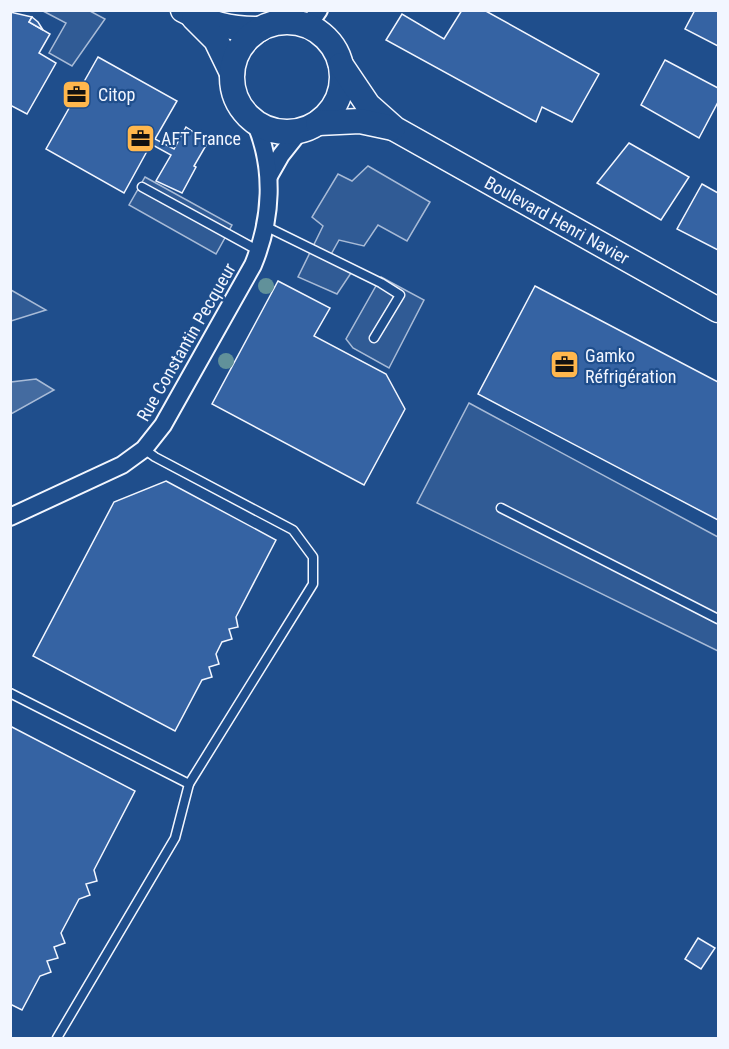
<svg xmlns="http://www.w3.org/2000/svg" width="729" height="1049" viewBox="0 0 729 1049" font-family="'Roboto Condensed',sans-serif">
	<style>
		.built { fill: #305b95; stroke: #a8bbd7; stroke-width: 1.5 }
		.water { fill: #446ba0; stroke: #a8bbd7; stroke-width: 1.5 }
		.building { fill: #3563a3; stroke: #f2f6ff; stroke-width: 1.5 }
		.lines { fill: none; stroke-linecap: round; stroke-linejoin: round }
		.service-casing { stroke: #f2f6ff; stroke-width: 11 }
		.minor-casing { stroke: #f2f6ff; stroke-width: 20 }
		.secondary-casing { stroke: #f2f6ff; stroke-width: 27 }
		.service { stroke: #1f4e8c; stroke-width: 8 }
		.minor { stroke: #1f4e8c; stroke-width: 16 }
		.secondary { stroke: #1f4e8c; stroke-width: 24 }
		.tree { fill: #61919a }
		.labels { text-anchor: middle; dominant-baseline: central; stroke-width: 4.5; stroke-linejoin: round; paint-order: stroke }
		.poi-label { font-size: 18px; fill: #f2f6ff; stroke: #1f4e8c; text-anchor: start }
		.street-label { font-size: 18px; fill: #f2f6ff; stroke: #1f4e8c }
	</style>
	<rect width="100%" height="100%" fill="#1f4e8c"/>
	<g class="built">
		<polygon points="43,11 90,11 105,19 72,66 49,53 66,23"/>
		<polygon points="368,166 430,202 407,241 378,225 364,246 339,240 329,258 353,270 337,294 298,277 323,226 312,217 338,174 352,181"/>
		<polygon points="145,177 232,225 216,254 129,205"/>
		<polygon points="381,277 424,300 389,368 353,348 346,339"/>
		<polygon points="11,290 46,310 11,321"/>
		<polygon points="469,403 718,537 718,651 417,503"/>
	</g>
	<polygon class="water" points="36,379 54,390 11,414 11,382"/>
	<g class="building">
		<polygon points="462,10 484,10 599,74 572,122 542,107 536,122 386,40 402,14 444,39"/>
		<polygon points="695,10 718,10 718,46 685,29"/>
		<polygon points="10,12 32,17 29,22 50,34 39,53 56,63 27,114 10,105"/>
		<polygon points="32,17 38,22 43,30 29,22"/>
		<polygon points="98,57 177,101 155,139 174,149 186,127 208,142 194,166 196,167 182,193 156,181 171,155 151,144 124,193 46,149"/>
		<polygon points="665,60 718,88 718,102 699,138 641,105"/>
		<polygon points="629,143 689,177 661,220 597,183"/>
		<polygon points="702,184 718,193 718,250 677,229"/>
		<polygon points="278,281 330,308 314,336 386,374 405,409 364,485 212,404"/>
		<polygon points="535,286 718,382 718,520 478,394"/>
		<polygon points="166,481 276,540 236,617 238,627 229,629 232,639 222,642 216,654 219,664 209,667 212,677 202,680 175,731 33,656 114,502"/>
		<polygon points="10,726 135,791 94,870 97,881 86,884 90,895 79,899 61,933 65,943 54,947 58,958 47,961 51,972 40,976 22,1010 10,1004"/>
		<polygon points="698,938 715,948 701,969 685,959"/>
	</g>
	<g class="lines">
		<defs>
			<g id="service">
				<polyline points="142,187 259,251"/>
				<polyline points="265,226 381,283 400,295 374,338"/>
				<polyline points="501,508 718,619"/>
				<polyline points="10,693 189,784 313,584 313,557 293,530 155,457 144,449"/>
				<polyline points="57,1038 175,838 189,784"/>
			</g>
			<g id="minor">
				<polyline points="308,26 319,10"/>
				<polyline points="269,176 281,155 300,131"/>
				<path d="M10 517 122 465 144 449 163 425 253 265C272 219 275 169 255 122"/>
			</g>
			<g id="secondary">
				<path d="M183 10C207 23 232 30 260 29"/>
				<polyline points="194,18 216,40 232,73"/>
				<circle cx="287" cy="77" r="55"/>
				<polyline points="341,65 368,105 395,129 718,310"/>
				<polyline points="318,123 360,121 393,128"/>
			</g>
		</defs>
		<use href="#service" class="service-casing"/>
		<use href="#minor" class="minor-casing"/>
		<use href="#secondary" class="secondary-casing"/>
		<use href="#service" class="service"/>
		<use href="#minor" class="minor"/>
		<use href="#secondary" class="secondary"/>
	</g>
	<g class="tree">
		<circle cx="266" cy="286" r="8"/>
		<circle cx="226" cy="361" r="8"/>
	</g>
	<defs>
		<symbol id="office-square" viewBox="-11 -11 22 22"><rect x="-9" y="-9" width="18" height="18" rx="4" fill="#ffb74d" stroke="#1f4e8c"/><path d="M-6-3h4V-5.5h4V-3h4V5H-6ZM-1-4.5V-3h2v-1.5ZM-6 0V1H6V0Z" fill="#111"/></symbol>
	</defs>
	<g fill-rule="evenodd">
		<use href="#office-square" x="60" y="78" width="33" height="33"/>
		<use href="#office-square" x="124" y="122" width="33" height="33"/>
		<use href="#office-square" x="548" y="348" width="33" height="33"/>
	</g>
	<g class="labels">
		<g class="poi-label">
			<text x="98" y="94">Citop</text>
			<text x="161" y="138">AFT France</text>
			<text x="585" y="355">Gamko<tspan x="585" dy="21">Réfrigération</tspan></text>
		</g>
		<g class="street-label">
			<text transform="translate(557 220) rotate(29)">Boulevard Henri Navier</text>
			<text transform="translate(186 342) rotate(-60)">Rue Constantin Pecqueur</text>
		</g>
	</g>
	<rect width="729" height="1049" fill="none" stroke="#f2f6ff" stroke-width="24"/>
</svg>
